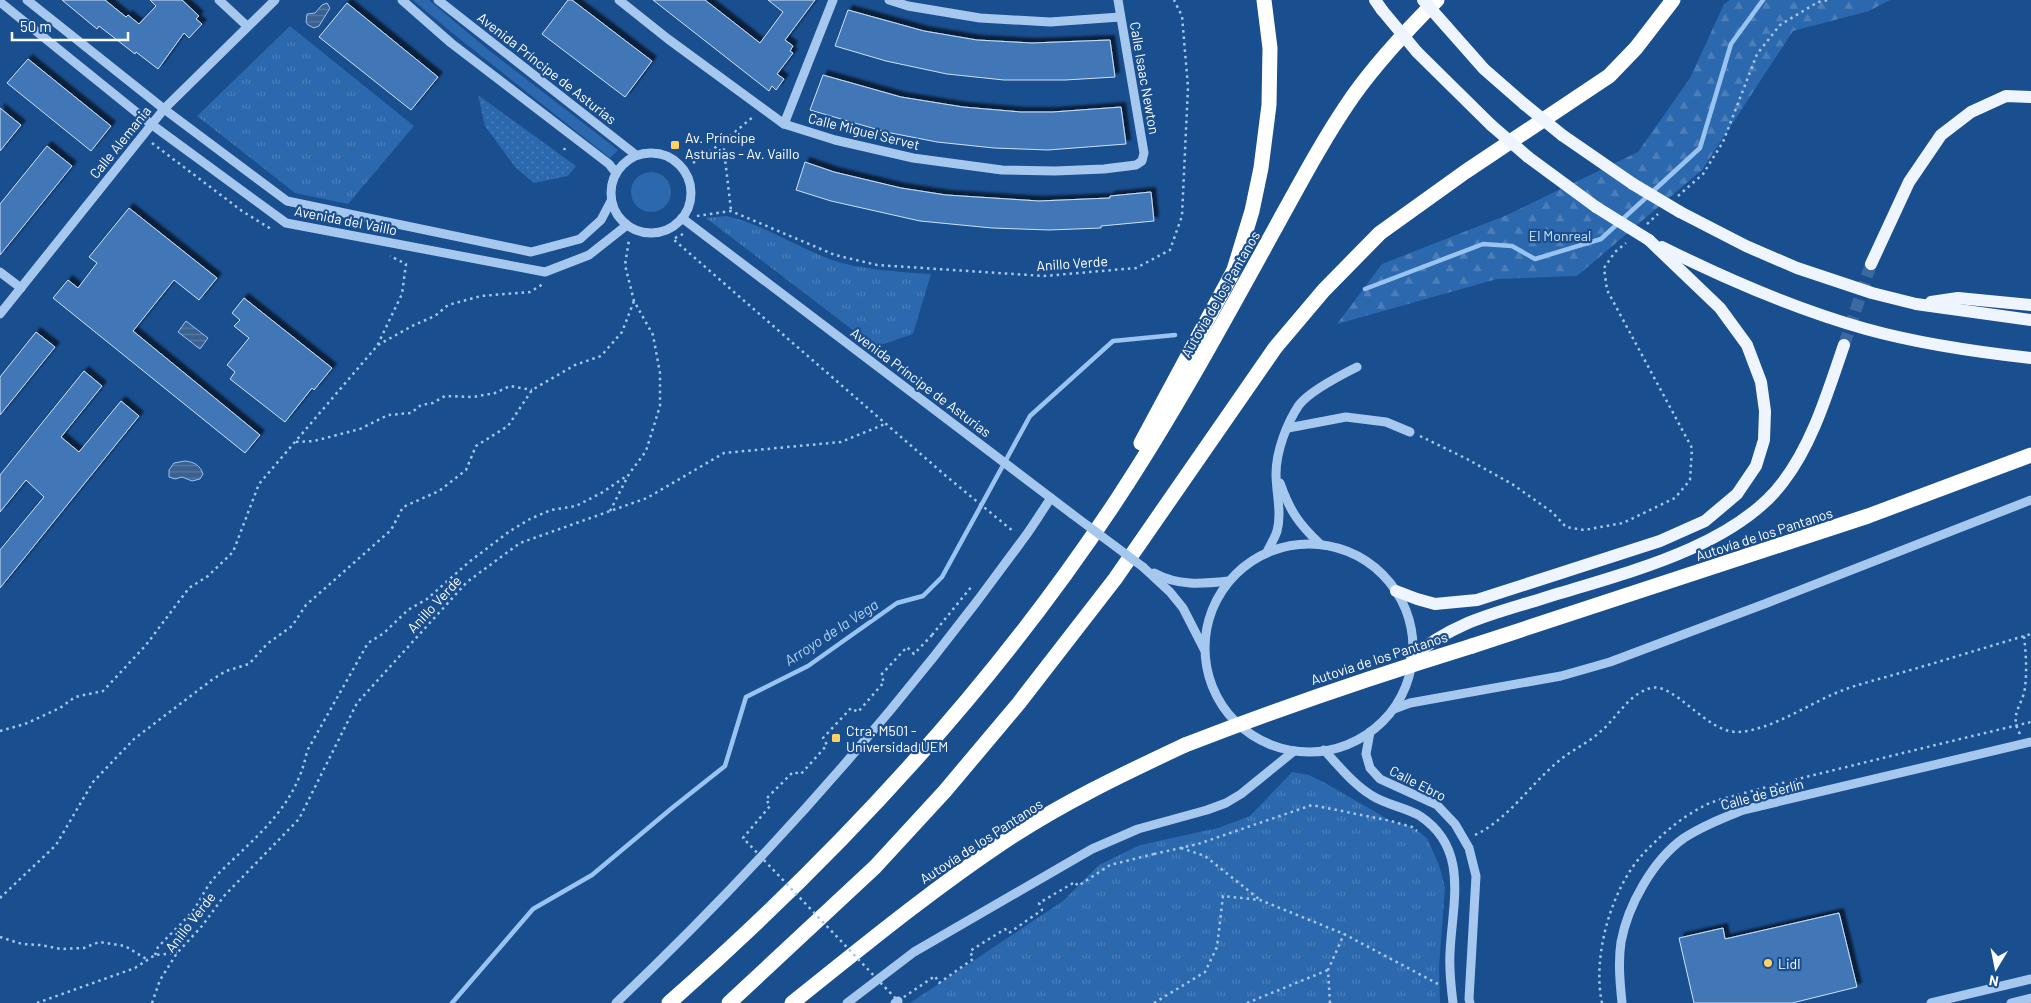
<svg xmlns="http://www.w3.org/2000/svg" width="2031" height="1003" viewBox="0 0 2031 1003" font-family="Barlow,sans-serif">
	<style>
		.grass { fill: url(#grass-tufts) }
		.forest { fill: url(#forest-firs) }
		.park { fill: url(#park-dots) }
		.garden { fill: #2c68ad }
		.water { fill: url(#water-rules); stroke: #99c3f1 }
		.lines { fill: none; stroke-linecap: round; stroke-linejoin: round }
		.stream { stroke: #99c3f1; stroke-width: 4.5 }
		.building { fill: #4277b7; stroke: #cce2fa; filter: url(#shadow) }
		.major-tunnel { stroke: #3c69a0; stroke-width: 12; stroke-dasharray: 12 6; stroke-linecap: butt }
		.path { stroke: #a6c8ef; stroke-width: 2.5; stroke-dasharray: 2.5 4; stroke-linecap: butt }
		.minor { stroke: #a6c8ef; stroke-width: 9 }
		.major { stroke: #eef5ff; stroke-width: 12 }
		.highway { stroke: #fff; stroke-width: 15 }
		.path-bridge { stroke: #a6c8ef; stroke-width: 2.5; stroke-dasharray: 2.5 4; stroke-linecap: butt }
		.minor-bridge { stroke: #a6c8ef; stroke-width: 9 }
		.major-bridge { stroke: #eef5ff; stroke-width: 12 }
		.highway-bridge { stroke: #fff; stroke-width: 15 }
		.poi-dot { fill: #ffd164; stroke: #194e8f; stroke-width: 2 }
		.labels { text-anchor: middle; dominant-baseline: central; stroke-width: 4.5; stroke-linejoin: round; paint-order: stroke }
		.street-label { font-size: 14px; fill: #fff; stroke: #194e8f }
		.poi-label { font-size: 14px; fill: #fff; stroke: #194e8f; text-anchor: start }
		.park-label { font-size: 14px; fill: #cce2fa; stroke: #194e8f }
		.water-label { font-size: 15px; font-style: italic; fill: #b2d2f6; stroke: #194e8f }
	</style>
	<defs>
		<pattern id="grass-tufts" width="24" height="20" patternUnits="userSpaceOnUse" patternTransform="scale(1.25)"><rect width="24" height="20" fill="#2c68ad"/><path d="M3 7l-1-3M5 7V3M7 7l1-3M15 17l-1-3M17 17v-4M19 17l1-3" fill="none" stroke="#4c7fb9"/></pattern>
		<pattern id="forest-firs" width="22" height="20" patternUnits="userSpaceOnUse" patternTransform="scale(1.25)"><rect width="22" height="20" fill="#2c68ad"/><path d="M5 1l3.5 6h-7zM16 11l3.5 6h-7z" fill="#4c7fb9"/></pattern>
		<pattern id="park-dots" width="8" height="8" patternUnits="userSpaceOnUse" patternTransform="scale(1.25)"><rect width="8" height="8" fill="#2c68ad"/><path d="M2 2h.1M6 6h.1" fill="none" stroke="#4c7fb9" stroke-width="1.8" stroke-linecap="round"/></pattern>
		<pattern id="water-rules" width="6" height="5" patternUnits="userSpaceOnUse" patternTransform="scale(1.25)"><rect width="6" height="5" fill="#3b6190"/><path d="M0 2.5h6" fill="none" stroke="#5879a1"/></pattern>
		<filter id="shadow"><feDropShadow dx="4.5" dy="-4.5" stdDeviation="1" flood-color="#0009"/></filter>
	</defs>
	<rect width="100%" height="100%" fill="#194e8f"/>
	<g class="grass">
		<polygon points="290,26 414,126 348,204 295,193 197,116"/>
		<path d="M726 216C764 224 796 247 832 260 864 270 899 272 931 274L913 334 875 347 706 218Z"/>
		<polygon points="1292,772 1309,775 1325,783 1391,821 1412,827 1427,838 1439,865 1445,888 1439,967 1440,1003 910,1003 1063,901 1099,865 1140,845 1218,828 1250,816"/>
	</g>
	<polygon class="forest" points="1730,0 1890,0 1869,11 1793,31 1702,170 1577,276 1497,279 1337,324 1382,264 1507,215 1638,152 1690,78 1724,4"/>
	<polygon class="park" points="478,95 576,166 568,176 534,183 515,167 485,126"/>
	<g class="garden">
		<polygon points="413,0 429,0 486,48 618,150 610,158 451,32"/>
		<circle cx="651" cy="192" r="20"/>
	</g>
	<g class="water">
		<polygon points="327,3 330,8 319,26 314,28 308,25 306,22 307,14 315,13 322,5"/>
		<polygon points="186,321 208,338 200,349 178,332"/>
		<path d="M185 461C194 462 200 465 203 474L200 479 192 481 182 477 175 479 169 477V470L174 463Z"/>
	</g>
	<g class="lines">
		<g class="stream">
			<polyline points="1365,289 1483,244 1512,246 1535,259 1601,239 1700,148 1731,44 1763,0"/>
			<polyline points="452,1003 533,909 592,875 672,808 725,766 746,697 808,666 897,603 923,596 942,577 1030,416 1113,341 1175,335"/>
		</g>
	</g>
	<g class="building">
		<polygon points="62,0 105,0 126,17 128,15 139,24 156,6 150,0 182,0 199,16 196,19 202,24 189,38 184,33 158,69 136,52 135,54 99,26 97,29"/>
		<polygon points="568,0 572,0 652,61 625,97 542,34"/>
		<polygon points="653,0 705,0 760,43 783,12 768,0 815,0 785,40 793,46 790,51 793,53 777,74 784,79 776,90 772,86 769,91"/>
		<polygon points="347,3 438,77 411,110 319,37"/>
		<polygon points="848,10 924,31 977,40 1032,43 1110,40 1115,77 1065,80 1004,80 947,74 886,61 835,46"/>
		<polygon points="28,59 111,126 91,151 7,83"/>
		<polygon points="823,75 901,97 963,107 1021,112 1053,112 1121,107 1126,144 1048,150 994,148 937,142 886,132 810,110"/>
		<polygon points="0,108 21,125 0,151"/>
		<polygon points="47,146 72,166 0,255 0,204"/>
		<polygon points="805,162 834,172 901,188 946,195 1039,201 1110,198 1110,196 1151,192 1154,221 1101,226 1101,228 1049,230 992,228 920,221 831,201 796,190"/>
		<polygon points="129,208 217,278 199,300 174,280 133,331 260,435 245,453 53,298 68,280 78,288 97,263 89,257"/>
		<polygon points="244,298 332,368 314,390 312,388 285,422 230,379 235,372 227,365 249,338 234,326 240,320 232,313"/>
		<polygon points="36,332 55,347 0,415 0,377"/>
		<polygon points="84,371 102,386 61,437 79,452 121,401 139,416 0,588 0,550 44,497 26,480 0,512 0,475"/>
		<polygon points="1839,913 1857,987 1792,1003 1694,1003 1679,938 1723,928 1725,939"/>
	</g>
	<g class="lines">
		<polyline class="major-tunnel" points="1844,345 1871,264"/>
		<g class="path">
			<polyline points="723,142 731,210"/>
			<polyline points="152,143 242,211 271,229"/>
			<polyline points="674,147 675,145"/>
			<polyline points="564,150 565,148"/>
			<polyline points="693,163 723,142 754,116"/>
			<polyline points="1678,196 1703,174 1723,142 1757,54 1780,25 1818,2 1828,0"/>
			<polyline points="697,216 731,211 835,255 877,265 1044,276 1136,268 1170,250 1182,216 1188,87 1182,16 1174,0"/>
			<polyline points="1647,224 1658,214"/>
			<polyline points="683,234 673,239 946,476 1014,532"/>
			<polyline points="378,345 414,325 435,316 448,305 481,296 530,292 543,284"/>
			<polyline points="1420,436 1467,459 1512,484 1552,512 1566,527 1584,530 1623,523 1675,498 1690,480 1692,448 1607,290 1604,268 1615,252 1626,243"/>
			<polyline points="296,442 314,441 360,429 388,415 411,413 421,405 433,403 445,396 473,397 495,393 510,386 532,390"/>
			<polyline points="610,511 629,474 646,451 660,406 660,373 653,335 634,301 625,265 629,240"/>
			<polyline points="932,635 972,586"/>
			<polyline points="0,731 25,724 60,708 75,697 103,691 146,645 189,588 208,576 233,552 259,484 377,346 402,294 406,264 390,256"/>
			<path d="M2020 734C2009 714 2022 707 2025 688 2027 671 2026 653 2024 636"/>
			<path d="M1475 835C1510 818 1530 784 1560 760 1572 750 1588 743 1600 732 1617 718 1628 694 1651 688 1674 682 1706 732 1737 732 1772 731 1812 701 1846 689 1866 682 1887 677 1907 671 1949 659 1990 646 2031 634"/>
			<polyline points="1181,848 1205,856 1259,899"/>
			<polyline points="1154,854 1198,844 1312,805 1391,821 1412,827 1417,831"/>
			<polyline points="0,898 56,845 93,782 134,739 213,679 226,671 249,664 267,644 292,626 306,605 391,530 403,507 439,491 466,470 476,446 508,426 532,390 575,365 601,356 622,332 634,301"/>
			<polyline points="0,937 22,944 40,945 61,949 84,948 99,942 125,946 148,960"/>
			<path d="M155 955 158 947C170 934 184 922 195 908 202 897 207 885 216 876 255 837 296 808 307 751L368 643 384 633 408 610 427 599 469 562 510 531 530 519 551 510 576 506 603 492 628 475"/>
			<polyline points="37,1003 135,968 155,955 177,953"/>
			<polyline points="152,1003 160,980 177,953 202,926 224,896 299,819 357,703 467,582 520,543 647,498 724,453 841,442 885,424"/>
			<polyline points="1154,1003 1205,972 1217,947 1223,896 1260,900 1344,934 1438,984"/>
			<polyline points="1247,1003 1328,970"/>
			<polyline points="1330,1003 1328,970 1344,934"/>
			<path d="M1602 1003C1592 957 1611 889 1643 854 1659 837 1680 818 1702 807 1712 801 1726 798 1737 795 1763 788 1789 781 1814 775 1887 757 1959 739 2031 722"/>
		</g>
		<g class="minor">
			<polyline points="27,0 164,109 287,201 531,252 580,239 601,220 611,201"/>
			<polyline points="219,0 247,26"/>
			<polyline points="402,0 451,43 609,164 616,173"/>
			<polyline points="438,0 636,155"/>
			<polyline points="619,0 668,39 784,124 835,140 913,158 1002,170 1055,171 1104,169 1136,165 1142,161 1144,153 1118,0"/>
			<polyline points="889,0 908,6 980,18 1050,22 1120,17"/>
			<polyline points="0,2 151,124 286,223 545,272 589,255 627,225"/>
			<polyline points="784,124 833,0"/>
			<circle cx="651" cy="193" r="40"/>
			<polyline points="682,218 1072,514"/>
			<polyline points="0,272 21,288"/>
			<polyline points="0,314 164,109 275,0"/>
			<polyline points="1288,428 1346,417 1386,422 1410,432"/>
			<path d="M1280 483C1290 511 1298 523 1320 544"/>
			<circle cx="1309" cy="648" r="104"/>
			<path d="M1267 552C1270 545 1275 538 1277 531 1282 513 1276 492 1276 474 1276 451 1287 423 1299 405 1309 392 1341 375 1357 367"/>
			<polyline points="1143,567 1170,592 1183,608 1204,649"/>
			<path d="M1154 573C1178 586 1201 584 1229 581"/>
			<polyline points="1394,709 1410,703 1561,676 1610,662 1767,603 2031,500"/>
			<polyline points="1370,732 1366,754 1370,768 1380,779 1437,805 1455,824 1469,848 1476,876 1469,999 1470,1003"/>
			<path d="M1324 750C1339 766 1353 784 1371 795 1386 805 1405 807 1420 816 1470 849 1452 904 1450 953 1449 970 1451 987 1453 1003"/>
			<path d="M616 1003C764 862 901 708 1021 542 1032 528 1041 512 1051 498"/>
			<polyline points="847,1003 914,952 1092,849 1138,829 1207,810 1226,803 1241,794 1294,751"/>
			<polyline points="895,1003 898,1001"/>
			<path d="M1622 1003C1620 983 1618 962 1621 942 1628 905 1653 860 1684 838 1702 826 1723 818 1743 810L2031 742"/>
			<polyline points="1931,1003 2031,979"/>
			<polyline points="2011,1003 2031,998"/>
		</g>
		<g class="major">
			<polyline points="1375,0 1382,10"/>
			<polyline points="1446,26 1484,69 1524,104"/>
			<polyline points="1417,52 1491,125"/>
			<polyline points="1562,135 1633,184"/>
			<polyline points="1528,157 1596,207"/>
			<polyline points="1680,212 1746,246 1797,268 1872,293 1916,304 2031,320"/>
			<path d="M1662 247C1728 280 1795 309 1866 329 1920 344 1976 352 2031 358"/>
			<polyline points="1871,264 1909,182 1941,135 1971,112 2006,96 2031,97"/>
			<polyline points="1931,302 1958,298 2031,305"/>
			<polyline points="1396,591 1417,599 1435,604 1477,600 1660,541 1705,521 1737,494 1756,466 1764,440 1765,411 1761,382 1747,345 1720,308 1649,240"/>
			<path d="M1412 657C1453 623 1489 615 1538 600 1616 575 1732 550 1783 482 1813 443 1828 391 1844 345"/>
		</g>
		<g class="highway">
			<polyline points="1141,443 1234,270 1252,211 1261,168 1269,105 1270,48 1264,0"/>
			<polyline points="1472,646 1868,516 2031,455"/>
			<path d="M669 1003C838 854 994 687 1118 498 1174 413 1223 323 1272 234 1298 187 1323 139 1353 96 1378 61 1407 30 1437 0"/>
			<polyline points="729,1003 875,867 945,791 1019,703 1115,579 1275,348 1324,290 1380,233 1465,172 1609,76 1636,48 1673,0"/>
			<path d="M792 1003C861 948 929 892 1002 843 1060 804 1123 774 1185 745"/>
		</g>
		<polyline class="path-bridge" points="932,635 914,654 907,647 881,675 884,682 858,712 851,708 823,738 827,745 801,774 793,772 766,799 770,806 743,838 898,1001 935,976 939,983 973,959 970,951 1005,929 1009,933 1042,910 1039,903 1075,882 1078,886 1110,865 1154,854"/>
		<polyline class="minor-bridge" points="1072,514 1143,567"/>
		<g class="major-bridge">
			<polyline points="1423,0 1446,26"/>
			<polyline points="1382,10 1417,52"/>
			<polyline points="1524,104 1562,135"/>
			<polyline points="1491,125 1528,157"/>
			<polyline points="1633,184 1680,212"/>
			<polyline points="1596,207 1649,240"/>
		</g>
		<path class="highway-bridge" d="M1185 745C1280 708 1375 676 1472 646"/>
	</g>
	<g class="poi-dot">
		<rect x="670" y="140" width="10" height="10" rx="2.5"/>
		<rect x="831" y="733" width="10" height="10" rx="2.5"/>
		<circle cx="1768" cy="963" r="5"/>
	</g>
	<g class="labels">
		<g class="street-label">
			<text transform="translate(547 68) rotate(38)">Avenida Príncipe de Asturias</text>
			<text transform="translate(1145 78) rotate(80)">Calle Isaac Newton</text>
			<text transform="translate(864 131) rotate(14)">Calle Miguel Servet</text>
			<text transform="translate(120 142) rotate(-51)">Calle Alemania</text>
			<text transform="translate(346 220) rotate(11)">Avenida del Vaillo</text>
			<text transform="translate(1072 263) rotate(-4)">Anillo Verde</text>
			<text transform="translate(1220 294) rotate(-60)">Autovía de los Pantanos</text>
			<text transform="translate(921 382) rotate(37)">Avenida Príncipe de Asturias</text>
			<text transform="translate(1764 534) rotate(-18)">Autovía de los Pantanos</text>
			<text transform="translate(434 604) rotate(-47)">Anillo Verde</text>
			<text transform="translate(1379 658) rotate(-18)">Autovía de los Pantanos</text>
			<text transform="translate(1418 783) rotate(27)">Calle Ebro</text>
			<text transform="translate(1762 794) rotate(-15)">Calle de Berlín</text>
			<text transform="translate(981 841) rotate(-33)">Autovía de los Pantanos</text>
			<text transform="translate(190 922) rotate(-52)">Anillo Verde</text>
		</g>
		<g class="poi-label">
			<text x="685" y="137">Av. Príncipe<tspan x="685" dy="16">Asturias - Av. Vaillo</tspan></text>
			<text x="846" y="730">Ctra. M501 -<tspan x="846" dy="16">Universidad UEM</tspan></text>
			<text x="1778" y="963">Lidl</text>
		</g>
		<g class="park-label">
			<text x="1560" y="235">El Monreal</text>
		</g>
		<g class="water-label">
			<text transform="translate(831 632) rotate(-33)">Arroyo de la Vega</text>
		</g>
	</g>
	<g transform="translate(1996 968) rotate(190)" stroke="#194e8f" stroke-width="4" paint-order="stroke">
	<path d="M0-4L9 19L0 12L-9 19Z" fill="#ffffff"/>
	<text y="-8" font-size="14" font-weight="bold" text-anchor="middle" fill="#ffffff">N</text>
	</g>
	<path d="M12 32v8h116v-8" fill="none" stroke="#ffffff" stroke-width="2.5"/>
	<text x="20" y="32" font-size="15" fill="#ffffff" stroke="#194e8f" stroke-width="4" paint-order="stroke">50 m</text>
</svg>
